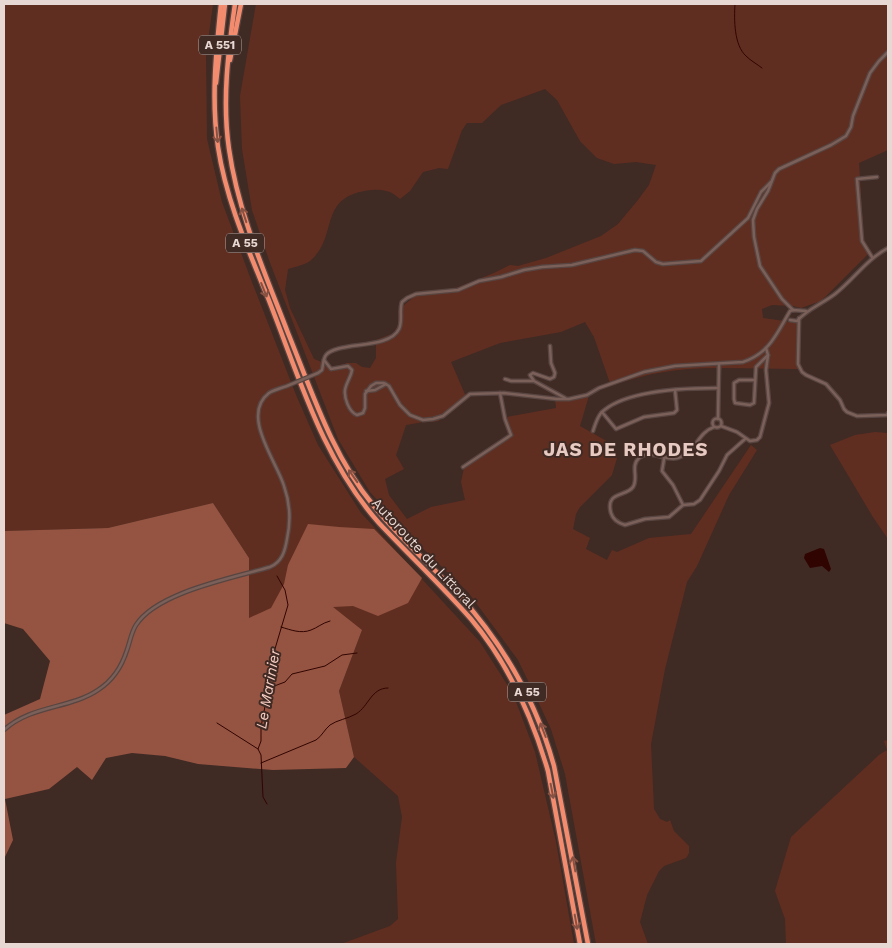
<svg xmlns="http://www.w3.org/2000/svg" width="892" height="948" viewBox="0 0 892 948" font-family="'Work Sans',sans-serif">
	<style>
		.green { fill: #602e20; fill-rule: evenodd }
		.forest { fill: #955442 }
		.water { fill: #300400 }
		.lines { fill: none; stroke-linecap: round; stroke-linejoin: round }
		.stream { stroke: #300400; stroke-width: 1 }
		.street-casing { stroke: #584541; stroke-width: 5 }
		.highway-casing { stroke: #584541; stroke-width: 7 }
		.street { stroke: #7a6059; stroke-width: 2.5 }
		.highway { stroke: #f38b6e; stroke-width: 4.5 }
		.street-bridge-casing { stroke: #584541; stroke-width: 5; stroke-linecap: butt }
		.street-bridge { stroke: #7a6059; stroke-width: 2.5 }
		.oneway { stroke: #885142 }
		.labels { text-anchor: middle; dominant-baseline: central; stroke-width: 4; stroke-linejoin: round; paint-order: stroke }
		.shield { fill: #402a24; stroke: #b5a49f; stroke-width: 1 }
		.shield-label { font-size: 12px; font-weight: bold; fill: #e7d8d4 }
		.street-label { font-size: 14px; fill: #e7d8d4; stroke: #402a24 }
		.water-label { font-size: 15px; font-style: italic; fill: #f5ccc1; stroke: #402a24 }
		.district-label { font-size: 19px; font-weight: bold; letter-spacing: 1px; fill: #e7cac2; stroke: #402a24 }
	</style>
	<rect width="100%" height="100%" fill="#402a24"/>
	<g class="green">
		<polygon points="4,4 213,4 206,56 207,139 222,202 250,277 296,395 318,445 361,513 480,642 513,694 535,752 556,842 574,944 341,944 390,926 398,919 396,863 402,817 398,796 354,757 339,691 362,630 248,618 249,558 213,503 108,528 4,531"/>
		<path d="M256 4H888V150L859 163 864 244 868 254 821 301 801 308 793 306 772 305 762 309 763 318 798 323V369L722 368 721 370H717L716 368C678 368 647 373 611 386L594 337 585 322 561 332 500 343 451 362 467 399 443 418 439 419V421L430 422 429 421 406 425 396 455 404 469 385 479 389 495 407 519 431 507 465 500 461 482 464 468 513 436 507 417 556 408 555 398H568L590 392 580 426 610 443 617 458 612 475 580 507 576 514 573 529 590 538 586 549 607 560 612 550 617 552 649 538 691 534 751 445 757 450 729 495 697 566 687 582 665 669 651 744 654 809 660 819 667 822 670 820 674 831 689 846V853L686 858 664 866 659 871 647 895 640 922 648 944H596L565 774 551 729 535 695 518 660 468 592 413 539 370 492 338 439 269 260 252 210 242 149 240 96ZM545 89 557 100 580 141 597 158 614 164 636 162 656 165 649 185 638 200 618 224 601 236 546 258 518 266 510 265 494 273 453 289 420 291C413 299 405 303 398 311V325L394 333 376 340V358L370 368 362 367 356 363H347L335 367 314 359 290 308 285 290 288 269C294 267 304 265 310 261 340 236 316 196 371 190 383 189 392 191 400 199L410 191 423 172 439 168 448 169 462 130 467 123H482L501 105Z"/>
		<polygon points="875,432 888,433 888,539 873,517 830,445 855,435"/>
		<polygon points="888,740 888,944 786,944 785,919 775,891 791,837 879,755 887,750 884,741"/>
	</g>
	<polygon class="forest" points="213,503 249,558 249,618 271,608 284,584 288,565 308,524 339,527 374,529 422,578 408,603 378,616 353,606 333,607 362,630 339,691 354,757 346,768 273,770 198,764 165,756 132,753 106,758 92,780 77,767 49,789 5,799 13,840 4,859 4,715 40,699 50,661 23,629 4,623 4,531 108,528"/>
	<polygon class="water" points="820,548 824,549 831,569 829,572 822,566 810,568 804,558 805,554"/>
	<g class="lines">
		<g class="stream">
			<path d="M735 4C734 20 734 45 746 56 751 61 757 64 762 68"/>
			<path d="M281 627C291 630 301 634 311 630 317 628 322 623 330 621"/>
			<polyline points="269,688 285,682 292,674 325,666 342,655 357,653"/>
			<polyline points="217,723 258,749"/>
			<path d="M261 763 316 740C322 736 324 730 330 725 337 720 347 719 356 714 369 706 371 688 388 688"/>
			<polyline points="267,804 263,797 261,755 258,749 261,741 261,727 267,696 269,669 288,605 285,590 277,576"/>
		</g>
		<defs>
			<g id="street">
				<polyline points="872,257 862,241 857,179 877,177"/>
				<polyline points="793,310 782,299 760,266 754,237 753,220 757,209 768,191 775,173 779,169 831,145 846,136 851,127 853,116 870,73 879,61 888,52"/>
				<polyline points="799,318 798,364 802,372 806,375 826,384 840,400 844,409 847,412 857,416 887,415 888,413"/>
				<path d="M790 320 797 321C807 309 822 304 835 294 854 279 867 259 888 248"/>
				<polyline points="550,346 551,363 555,373 554,377 550,379 533,373 530,375 534,381 565,398"/>
				<path d="M324 360 331 369 348 366 352 370C351 377 346 383 345 390 344 398 349 412 357 415L363 413 365 408V394L371 386 376 383H384L389 386 400 405 410 415 423 420 433 419 443 416 470 394 504 393 557 399H569L587 395 599 388 644 372 675 366 743 362C770 353 777 333 790 311L793 310 806 311"/>
				<path d="M318 373 322 370C323 366 323 359 326 355 338 341 389 350 399 329 403 321 399 310 402 302L407 298 416 294 458 290 479 281 501 277 524 270 542 267 572 265 635 250 643 251 656 262 663 264 701 261 748 218 761 192 771 182"/>
				<polyline points="505,379 511,381 533,381"/>
				<polyline points="755,380 739,380 734,383 734,399 735,403 750,405 754,403 756,367 768,355"/>
				<polyline points="366,391 375,390 386,384"/>
				<polyline points="602,412 616,429 644,417 674,413 677,410 675,390"/>
				<circle cx="717" cy="423" r="4.5"/>
				<polyline points="718,419 719,364"/>
				<polyline points="721,426 737,432 750,441 757,440 760,437 769,403 766,370 768,355 766,348"/>
				<path d="M714 427C697 433 696 453 677 458 665 461 649 449 639 458 630 466 639 478 633 487 626 497 605 491 611 513 613 520 618 523 625 525L645 519 669 517 683 505 694 504 700 500 719 471 727 455 745 439"/>
				<path d="M593 431C595 425 597 418 601 413 624 390 687 388 718 388"/>
				<polyline points="664,459 662,471 673,485 683,505"/>
				<polyline points="463,467 511,435 505,419 500,393"/>
				<path d="M4 730C31 705 70 709 98 690 112 681 122 666 127 650 130 642 131 633 136 625 157 592 233 578 270 567 282 562 285 551 287 539 291 521 290 503 284 486 277 462 240 415 269 393 274 390 281 388 287 386"/>
			</g>
			<g id="highway">
				<path d="M221 4C216 52 211 99 218 147 226 200 248 249 268 298 299 376 322 459 379 523 410 556 442 586 471 619 508 663 532 716 548 771L580 944"/>
				<path d="M235 4C228 52 222 101 229 149 238 213 265 273 288 333 312 392 332 455 373 505 399 538 431 565 459 595 504 645 536 701 554 766L588 944"/>
				<polyline points="230,60 241,4"/>
				<polyline points="216,83 225,4"/>
			</g>
		</defs>
		<use href="#street" class="street-casing"/>
		<use href="#highway" class="highway-casing"/>
		<use href="#street" class="street"/>
		<use href="#highway" class="highway"/>
		<defs>
			<polyline id="street-bridge" points="287,386 318,373"/>
		</defs>
		<use href="#street-bridge" class="street-bridge-casing"/>
		<use href="#street-bridge" class="street-bridge"/>
	</g>
	<defs><path id="oneway-shaft" d="M-6 0H5M1.5-3L5.5 0L1.5 3" fill="none" stroke-width="1.6" stroke-linecap="round" stroke-linejoin="round" transform="scale(1.25)"/></defs>
	<g class="oneway">
		<use href="#oneway-shaft" transform="translate(217 135) rotate(85)"/>
		<use href="#oneway-shaft" transform="translate(244 215) rotate(-108)"/>
		<use href="#oneway-shaft" transform="translate(264 290) rotate(68)"/>
		<use href="#oneway-shaft" transform="translate(353 476) rotate(-125)"/>
		<use href="#oneway-shaft" transform="translate(543 730) rotate(-111)"/>
		<use href="#oneway-shaft" transform="translate(552 791) rotate(79)"/>
		<use href="#oneway-shaft" transform="translate(574 864) rotate(-100)"/>
		<use href="#oneway-shaft" transform="translate(576 922) rotate(80)"/>
	</g>
	<g class="labels">
		<g class="shield">
			<rect x="199" y="35.5" width="42" height="19" rx="4"/>
			<rect x="226" y="233.5" width="38" height="19" rx="4"/>
			<rect x="508" y="682.5" width="38" height="19" rx="4"/>
		</g>
		<g class="shield-label">
			<text x="220" y="45">A 551</text>
			<text x="245" y="243">A 55</text>
			<text x="527" y="692">A 55</text>
		</g>
		<g class="street-label">
			<text transform="translate(424 553) rotate(47)">Autoroute du Littoral</text>
		</g>
		<g class="water-label">
			<text transform="translate(268 689) rotate(-80)">Le Marinier</text>
		</g>
		<g class="district-label">
			<text x="626" y="449">JAS DE RHODES</text>
		</g>
	</g>
	<rect width="892" height="948" fill="none" stroke="#e7d8d4" stroke-width="10"/>
</svg>
